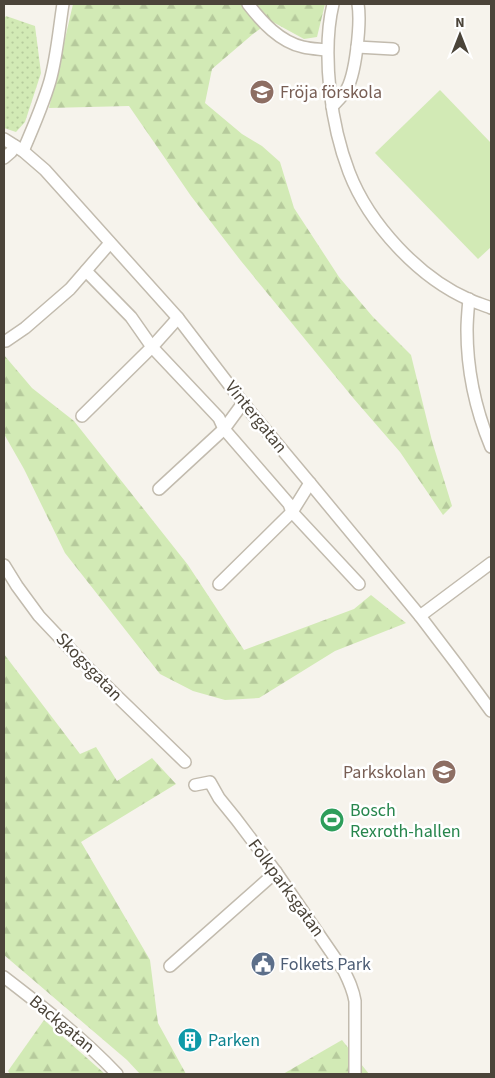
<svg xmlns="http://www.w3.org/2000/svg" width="495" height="1078" viewBox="0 0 495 1078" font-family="'Source Sans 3',sans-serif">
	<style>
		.grass { fill: url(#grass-dots) }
		.forest { fill: url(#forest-firs) }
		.pitch { fill: #d2eab5 }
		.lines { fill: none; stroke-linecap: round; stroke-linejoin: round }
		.minor-casing { stroke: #c2bbae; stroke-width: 14 }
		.minor { stroke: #fff; stroke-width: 11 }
		.labels { text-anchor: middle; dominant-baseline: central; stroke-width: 5; stroke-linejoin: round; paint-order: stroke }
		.education-label { font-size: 18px; fill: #785e54; stroke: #fff; text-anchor: start }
		.street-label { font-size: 18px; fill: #4b4439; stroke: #fff }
		.leisure-label { font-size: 18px; fill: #27864d; stroke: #fff; text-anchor: start }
		.service-label { font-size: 18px; fill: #4e5e75; stroke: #fff; text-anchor: start }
		.culture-label { font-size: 18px; fill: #0d838f; stroke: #fff; text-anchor: start }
	</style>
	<defs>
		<pattern id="grass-dots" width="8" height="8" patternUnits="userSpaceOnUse" patternTransform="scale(1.25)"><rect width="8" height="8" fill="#d2eab5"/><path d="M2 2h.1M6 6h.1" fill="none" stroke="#b6ca9c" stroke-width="1.8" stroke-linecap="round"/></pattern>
		<pattern id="forest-firs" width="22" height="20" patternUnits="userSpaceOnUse" patternTransform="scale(1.25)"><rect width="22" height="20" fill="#d2eab5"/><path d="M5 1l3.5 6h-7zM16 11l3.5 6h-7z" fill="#b6ca9c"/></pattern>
	</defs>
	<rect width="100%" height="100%" fill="#f6f3ec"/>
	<polygon class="grass" points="6,16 35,26 41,73 25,122 16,132 4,128 4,19"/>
	<g class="forest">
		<polygon points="73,4 325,4 317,37 304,39 271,21 253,34 212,69 205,103 242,134 262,146 280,162 294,208 339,277 373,317 411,355 432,441 452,506 443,515 400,452 354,399 241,261 191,196 129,106 49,108"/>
		<polygon points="4,355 32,388 74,421 188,565 244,650 354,609 371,595 406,623 335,651 259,698 225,700 193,691 160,674 65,553 24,469 4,434"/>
		<polygon points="4,654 80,754 96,747 117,781 152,758 176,784 81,842 150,960 158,1023 186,1074 140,1074 127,1060 4,955"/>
		<polygon points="44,1020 105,1074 10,1074 8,1071"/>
		<polygon points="342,1040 369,1074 283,1074"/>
	</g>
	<polygon class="pitch" points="440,90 491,143 491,247 478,259 375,153"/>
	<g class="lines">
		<defs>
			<g id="minor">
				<path d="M248 4C262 22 280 42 303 47 311 49 319 49 327 50"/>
				<path d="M333 4C326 33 327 62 330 91 333 118 339 146 349 172 369 224 419 278 470 300 477 303 484 305 491 308"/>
				<polyline points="357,47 393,49"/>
				<path d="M332 107C336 102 342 97 345 92 356 77 361 22 358 4"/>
				<polyline points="4,139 23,151 45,170 178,318 243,403 310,483 420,616 458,666 491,711"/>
				<path d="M23 151C33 128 43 105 50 81 57 56 59 29 63 4"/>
				<polyline points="4,158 11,152 15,146"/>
				<path d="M469 299C468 310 467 320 467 330 467 369 476 411 491 447"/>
				<polyline points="178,318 152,347 219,418 224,429 289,504 292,512 359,584"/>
				<polyline points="6,341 25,328 70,289 110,243"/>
				<polyline points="82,416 152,347 131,317 86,271"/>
				<polyline points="159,489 224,429 243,403"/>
				<polyline points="4,565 17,586 39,616 90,670 185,762"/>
				<polyline points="219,584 292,512 310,483"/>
				<polyline points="420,616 491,563"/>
				<path d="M195 785 210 782 219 798 236 819 276 872 344 971C349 981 353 989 355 1001V1074"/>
				<polyline points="170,966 276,872"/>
				<path d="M4 977C43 1007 83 1038 117 1074"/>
			</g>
		</defs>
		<use href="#minor" class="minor-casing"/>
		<use href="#minor" class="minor"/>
	</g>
	<defs>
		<symbol id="school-disc" viewBox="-11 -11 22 22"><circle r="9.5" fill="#8d6e63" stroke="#fff"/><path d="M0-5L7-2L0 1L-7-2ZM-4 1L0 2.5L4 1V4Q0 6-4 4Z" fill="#fff"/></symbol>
		<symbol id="stadium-disc" viewBox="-11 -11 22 22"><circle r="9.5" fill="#2e9e5b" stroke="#fff"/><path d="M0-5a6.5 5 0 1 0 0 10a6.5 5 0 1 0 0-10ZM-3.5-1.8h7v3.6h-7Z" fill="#fff"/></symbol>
		<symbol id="civic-disc" viewBox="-11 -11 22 22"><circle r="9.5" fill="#5c6f8a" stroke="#fff"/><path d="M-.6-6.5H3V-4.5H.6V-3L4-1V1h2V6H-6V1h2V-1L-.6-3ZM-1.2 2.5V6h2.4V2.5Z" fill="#fff"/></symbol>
		<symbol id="building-disc" viewBox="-11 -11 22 22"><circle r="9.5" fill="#0f9aa8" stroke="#fff"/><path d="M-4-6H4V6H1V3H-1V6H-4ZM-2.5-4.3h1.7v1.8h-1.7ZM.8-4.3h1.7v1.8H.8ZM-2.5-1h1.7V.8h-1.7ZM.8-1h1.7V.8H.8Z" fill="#fff"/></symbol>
	</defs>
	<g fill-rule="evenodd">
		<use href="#school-disc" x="248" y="78" width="28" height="28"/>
		<use href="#school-disc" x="430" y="758" width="28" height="28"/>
		<use href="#stadium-disc" x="318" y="806" width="28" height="28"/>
		<use href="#civic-disc" x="249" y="950" width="28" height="28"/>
		<use href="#building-disc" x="176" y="1026" width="28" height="28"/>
	</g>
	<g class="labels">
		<g class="education-label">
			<text x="280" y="92">Fröja förskola</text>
			<text x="426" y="772" text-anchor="end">Parkskolan</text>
		</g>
		<g class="street-label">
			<text transform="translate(256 417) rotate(51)">Vintergatan</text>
			<text transform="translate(89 667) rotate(46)">Skogsgatan</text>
			<text transform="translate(286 888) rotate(54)">Folkparksgatan</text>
			<text transform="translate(62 1024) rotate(40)">Backgatan</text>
		</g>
		<g class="leisure-label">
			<text x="350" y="810">Bosch<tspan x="350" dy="21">Rexroth-hallen</tspan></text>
		</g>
		<g class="service-label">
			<text x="280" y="964">Folkets Park</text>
		</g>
		<g class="culture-label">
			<text x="208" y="1040">Parken</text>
		</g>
	</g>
	<rect width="495" height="1078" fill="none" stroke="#4b4439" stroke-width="10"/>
	<g transform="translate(460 35)" stroke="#ffffff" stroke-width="4" paint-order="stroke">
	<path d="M0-4L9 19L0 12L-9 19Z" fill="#4b4439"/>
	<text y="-8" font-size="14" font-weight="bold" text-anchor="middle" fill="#4b4439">N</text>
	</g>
</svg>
